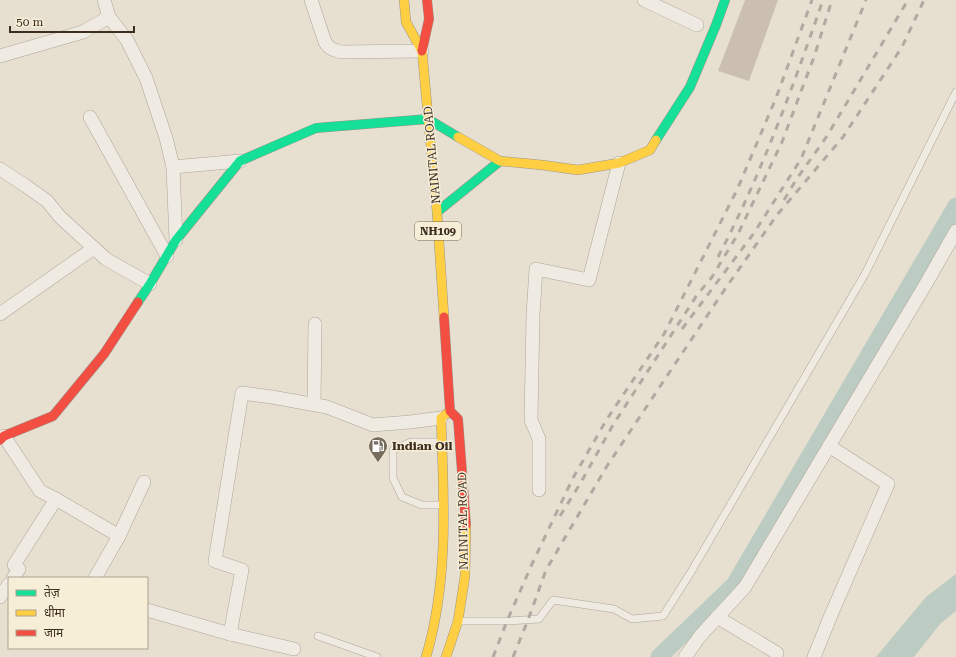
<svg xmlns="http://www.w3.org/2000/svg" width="956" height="657" viewBox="0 0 956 657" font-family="'Roboto Serif','Noto Sans Devanagari',serif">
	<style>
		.water { fill: #bcccc2 }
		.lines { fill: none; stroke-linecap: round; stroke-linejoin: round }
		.canal { stroke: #bcccc2; stroke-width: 17 }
		.building { fill: #cbbfb2 }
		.lane-casing { stroke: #ada599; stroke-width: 8 }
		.street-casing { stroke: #ada599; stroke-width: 14 }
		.fast-casing { stroke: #9c958a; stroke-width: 10 }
		.slow-casing { stroke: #9c958a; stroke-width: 10 }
		.jam-casing { stroke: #9c958a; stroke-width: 10 }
		.lane { stroke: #efebe3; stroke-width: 7 }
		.street { stroke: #efebe3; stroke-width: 13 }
		.fast { stroke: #16e098; stroke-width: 9 }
		.slow { stroke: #ffcf43; stroke-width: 9 }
		.jam { stroke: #f24e42; stroke-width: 9 }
		.rail { stroke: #afaaa2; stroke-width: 3; stroke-dasharray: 7 7; stroke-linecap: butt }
		.labels { text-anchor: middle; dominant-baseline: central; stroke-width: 3; stroke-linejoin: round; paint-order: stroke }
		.shield { fill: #f7eed8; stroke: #756857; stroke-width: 1 }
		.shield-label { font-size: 11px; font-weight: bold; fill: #3d2e20 }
		.street-label { font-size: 12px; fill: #3d2e20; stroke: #f7eed8 }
		.poi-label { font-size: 12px; font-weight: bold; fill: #3d2e20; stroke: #f7eed8; text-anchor: start }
	</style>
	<rect width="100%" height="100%" fill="#e7e0d1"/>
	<polygon class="water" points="956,574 956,611 940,624 914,657 876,657 926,597"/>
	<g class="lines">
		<polyline class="canal" points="659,657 734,585 956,206"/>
	</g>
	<polygon class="building" points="745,0 778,0 749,81 718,71"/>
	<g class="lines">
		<defs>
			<g id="lane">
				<polyline points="439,442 411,442 393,450 393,478 402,497 422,505 442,505"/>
				<polyline points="460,621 507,621 539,619 553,600 614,609 632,619 663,616 691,572 865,274 956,92"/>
				<polyline points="318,636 377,657"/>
			</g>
			<g id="street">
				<polyline points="104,0 109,17 127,40 146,78 166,138 173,167 176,240"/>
				<path d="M311 0 325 42C329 49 334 50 341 52L422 51"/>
				<polyline points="644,0 697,25"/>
				<polyline points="0,56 83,32 109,17"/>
				<polyline points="90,117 167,256"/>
				<polyline points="173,167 240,161"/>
				<polyline points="0,169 26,186 47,201 60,217 106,259 150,284"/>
				<polyline points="0,314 94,248"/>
				<polyline points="314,404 315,324"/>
				<polyline points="4,436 40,491 56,499 119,536 95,578"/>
				<polyline points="539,490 539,439 531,420 533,315 536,269 589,280 619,163"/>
				<polyline points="119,536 144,482"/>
				<polyline points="13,578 19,569 14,565 56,499"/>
				<polyline points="0,597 9,584"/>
				<polyline points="147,610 230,634 294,649"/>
				<polyline points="717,617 777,653"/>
				<polyline points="230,634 242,570 215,561 242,393 272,397 327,407 373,425 410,422 441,418"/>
				<polyline points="685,657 700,636 745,587 927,282 956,231"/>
				<polyline points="814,657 831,615 888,484 829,446"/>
			</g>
			<g id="fast">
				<polyline points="656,140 690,87 716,25 725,0"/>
				<polyline points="437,212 500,161"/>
				<polyline points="138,302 150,284 176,240 240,161 316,128 428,119 458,137"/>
			</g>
			<g id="slow">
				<polyline points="404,0 406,22 422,51 437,212 444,317"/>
				<polyline points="458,137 500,161 542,165 578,170 619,163 650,150 656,140"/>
				<path d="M426 657C449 580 444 498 441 418L450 411"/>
				<polyline points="446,657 458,621 465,576 466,525"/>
			</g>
			<g id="jam">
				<polyline points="422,51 429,19 427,0"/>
				<polyline points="444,317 450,411 458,419 466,525"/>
				<polyline points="0,440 4,436 53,416 104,354 138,302"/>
			</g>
		</defs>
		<use href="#lane" class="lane-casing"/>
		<use href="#street" class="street-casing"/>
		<use href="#fast" class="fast-casing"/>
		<use href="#slow" class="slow-casing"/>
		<use href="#jam" class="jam-casing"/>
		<use href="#lane" class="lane"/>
		<use href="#street" class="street"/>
		<use href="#fast" class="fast"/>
		<use href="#slow" class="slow"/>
		<use href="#jam" class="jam"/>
		<g class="rail">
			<polyline points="784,200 796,180 827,136 908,0"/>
			<path d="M718 257C761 175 793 87 823 0"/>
			<polyline points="682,329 754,233 801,159 866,0"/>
			<polyline points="560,516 580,484 613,425 697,295 712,277 738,234 782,142 814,57 832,0"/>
			<polyline points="493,657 507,621 532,564 573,478 607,419 664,334 737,190 776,98 812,0"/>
			<polyline points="513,657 528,620 546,570 607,466 725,289 777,215 843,137 902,47 924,0"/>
		</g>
	</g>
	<defs>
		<symbol id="fuel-pin" viewBox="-11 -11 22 30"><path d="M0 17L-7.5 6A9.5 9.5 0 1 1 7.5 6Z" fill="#786c5e" stroke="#f7eed8"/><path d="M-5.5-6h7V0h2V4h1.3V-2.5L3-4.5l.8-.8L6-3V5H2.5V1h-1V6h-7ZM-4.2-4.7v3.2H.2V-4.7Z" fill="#fff"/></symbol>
	</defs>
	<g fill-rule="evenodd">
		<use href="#fuel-pin" x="367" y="435" width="22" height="30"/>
	</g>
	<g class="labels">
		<rect class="shield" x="415" y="222" width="46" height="18" rx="3"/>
		<g class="shield-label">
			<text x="438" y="231">NH109</text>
		</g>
		<g class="street-label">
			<text transform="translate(432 155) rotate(-95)">NAINITAL ROAD</text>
			<text transform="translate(463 521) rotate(-91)">NAINITAL ROAD</text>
		</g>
		<g class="poi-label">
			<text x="392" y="446">Indian Oil</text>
		</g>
	</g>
	<rect x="8" y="577" width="140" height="72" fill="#f7eed8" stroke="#ada18e"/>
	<rect x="16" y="590" width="20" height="6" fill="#16e098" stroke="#ada18e"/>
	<text x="44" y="597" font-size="12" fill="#3d2e20">तेज़</text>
	<rect x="16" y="610" width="20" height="6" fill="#ffcf43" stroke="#ada18e"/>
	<text x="44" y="617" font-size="12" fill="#3d2e20">धीमा</text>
	<rect x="16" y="630" width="20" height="6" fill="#f24e42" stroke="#ada18e"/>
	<text x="44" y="637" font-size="12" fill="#3d2e20">जाम</text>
	<path d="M10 26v6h124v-6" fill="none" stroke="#3d2e20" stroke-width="2"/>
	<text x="16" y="26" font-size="12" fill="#3d2e20" stroke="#f7eed8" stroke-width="3" paint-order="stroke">50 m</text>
</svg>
